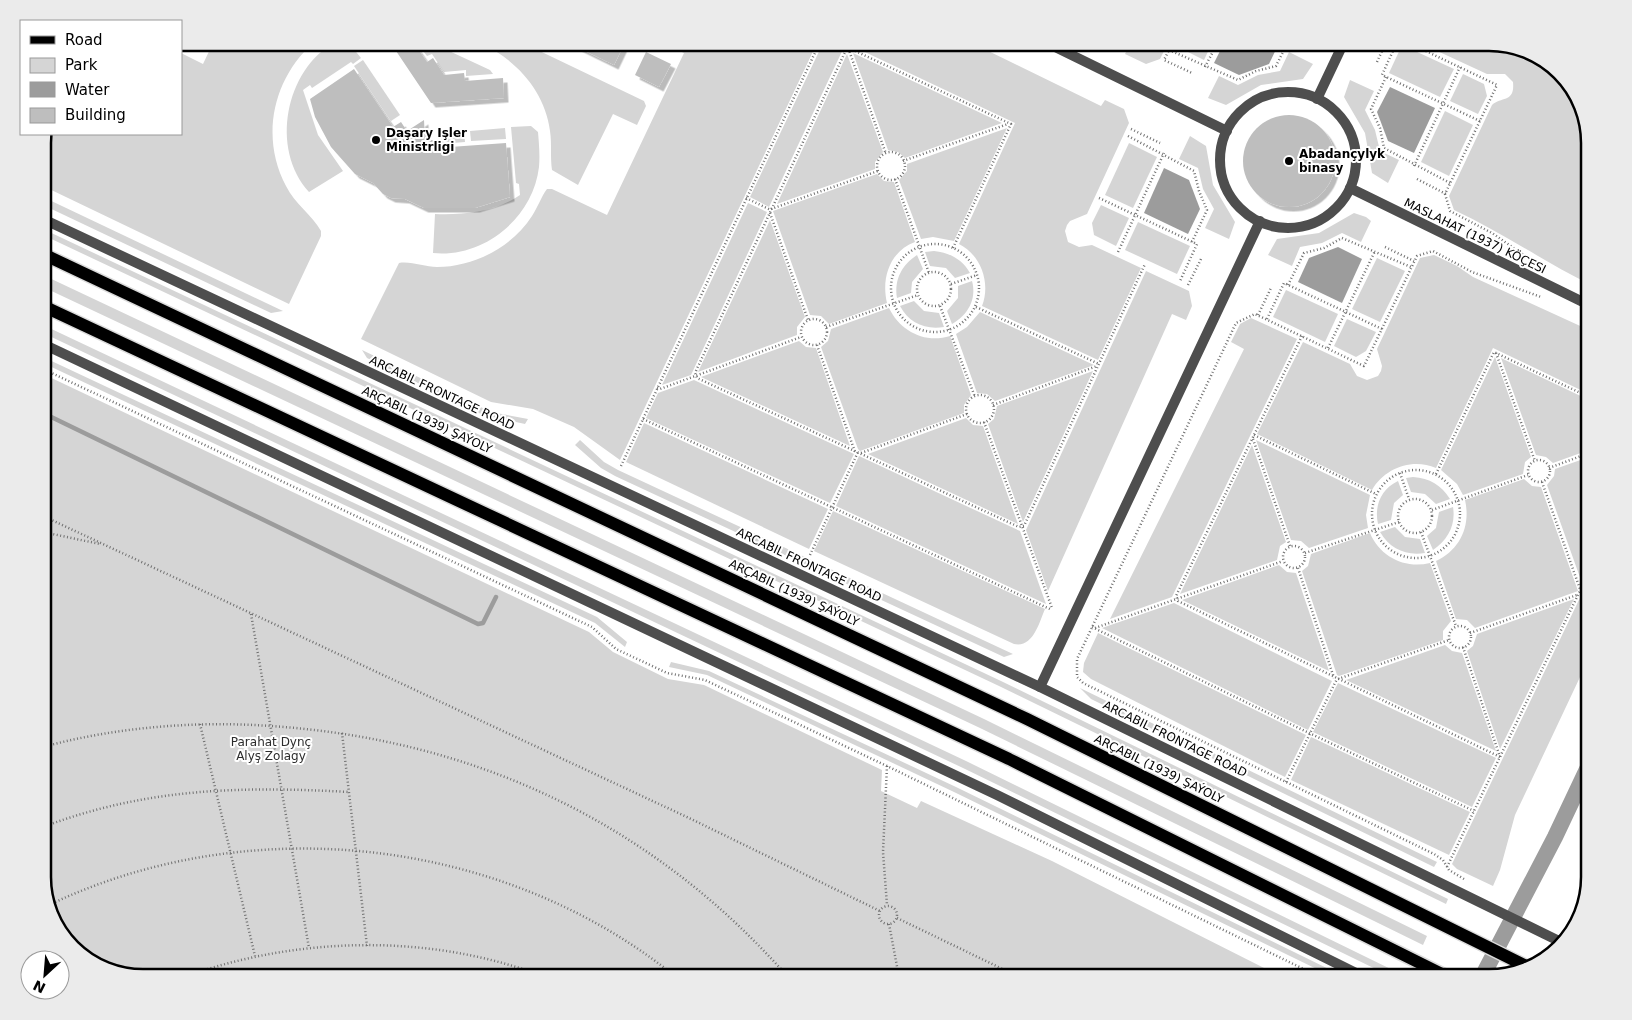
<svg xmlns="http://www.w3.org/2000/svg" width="1632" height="1020" viewBox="0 0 1632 1020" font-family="'DejaVu Sans',sans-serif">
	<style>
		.green { fill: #d5d5d5 }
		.water { fill: #9c9c9c }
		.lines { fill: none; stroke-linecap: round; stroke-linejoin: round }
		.stream { stroke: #9c9c9c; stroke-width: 4.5 }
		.canal { stroke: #9c9c9c; stroke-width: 16 }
		.building { fill: #bebebe; filter: url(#shadow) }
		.primary-casing { stroke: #dbdbdb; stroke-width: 15 }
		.path { stroke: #707070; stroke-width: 2.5; stroke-dasharray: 1 2.5; stroke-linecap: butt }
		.minor { stroke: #4e4e4e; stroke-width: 10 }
		.tertiary { stroke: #4e4e4e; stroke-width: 10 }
		.primary { stroke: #000; stroke-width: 12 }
		.poi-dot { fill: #000; stroke: #fff; stroke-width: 2 }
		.labels { text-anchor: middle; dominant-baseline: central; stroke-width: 4; stroke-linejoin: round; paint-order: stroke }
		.poi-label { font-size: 12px; font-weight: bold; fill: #000; stroke: #fff; text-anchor: start }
		.street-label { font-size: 12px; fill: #000; stroke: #fff }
		.park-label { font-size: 12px; fill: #2c2c2c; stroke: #fff }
		.rim { fill: none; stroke: #000; stroke-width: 2.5 }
	</style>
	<defs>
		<filter id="shadow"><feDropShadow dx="4.5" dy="4.5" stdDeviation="0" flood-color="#0004"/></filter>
	</defs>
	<rect width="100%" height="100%" fill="#fff"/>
	<g class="green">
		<path d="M335 42 349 43 361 58 353 64 351 62 312 88 310 85 303 90 318 135 343 171 309 192C270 149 285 70 335 42Z"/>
		<polygon points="1178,42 1212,42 1212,43 1204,60 1176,46"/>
		<path d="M213 43H313C273 79 260 137 286 186 295 204 312 215 321 231V236L289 304 43 186V134H181V53L203 64Z"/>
		<polygon points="417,43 432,43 490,70 493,74 466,76 466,70 444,72 432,54 427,56"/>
		<path d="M481 43H523L644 101 646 106 637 125 613 114 578 185 552 170C550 157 552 144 550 131 545 91 516 60 481 43Z"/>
		<path d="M662 43H817L620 460 574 427 533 409 491 402 361 339 399 263C411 261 425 267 437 267 474 267 512 247 532 216 538 207 541 197 547 189H552L607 215 684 53Z"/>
		<polygon points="823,43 843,43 844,47 769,207 750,197"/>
		<path d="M849 43H972L1101 106 1105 100 1124 109 1129 123 1087 214 1070 221 1067 225 1065 231 1068 242 1079 247 1092 245 1141 268 1098 360 982 306C991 283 981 255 959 244L1015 123 850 45Z"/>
		<polygon points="1127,43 1168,42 1168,43 1160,59 1146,64 1125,54 1130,44"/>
		<path d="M1420 43H1489L1539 56 1576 93 1589 137V284C1543 261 1501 232 1454 210L1449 196 1492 105C1502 96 1515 103 1513 82L1505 74H1487Z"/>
		<polygon points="1402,45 1454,69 1440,97 1389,73"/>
		<polygon points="1289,52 1313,64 1303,79 1261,85 1226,105 1208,98 1219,76 1238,85 1258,75 1280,71"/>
		<polygon points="853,53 1002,123 905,158 898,152 888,150"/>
		<polygon points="847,54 883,152 875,162 875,169 777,204"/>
		<polygon points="363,60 400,115 391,121 354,66"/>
		<polygon points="1463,74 1484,84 1487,96 1478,114 1450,101"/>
		<polygon points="1350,80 1374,91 1365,110 1375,130 1380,151 1399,160 1388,183 1372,173 1365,133 1344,97"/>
		<polygon points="1445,111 1473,125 1449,176 1421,162"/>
		<path d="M531 126 538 132C539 144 540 155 539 167 533 218 484 258 433 253L435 214C464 215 495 212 520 195L519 184 516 183 511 127Z"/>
		<polygon points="505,128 506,139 471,141 470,131"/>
		<polygon points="1007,128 954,241 933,237 921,239 899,180 907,171 907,164"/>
		<polygon points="464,131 465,142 440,144 439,133"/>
		<polygon points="1190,136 1206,146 1213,185 1235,222 1229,239 1205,228 1214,209 1203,189 1198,168 1179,159"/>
		<polygon points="1129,143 1157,157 1133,208 1105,195"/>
		<path d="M877 174 884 181 894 182 915 242C890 251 881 278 887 303L829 324 821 316 810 315 773 211Z"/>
		<polygon points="43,197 283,311 271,313 43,205"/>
		<polygon points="748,203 767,212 691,375 662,385"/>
		<polygon points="1101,205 1129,218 1116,246 1094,235 1092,223"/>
		<polygon points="1354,213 1366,217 1371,221 1361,242 1342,233 1322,243 1300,247 1292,266 1268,255 1277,239 1319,233"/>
		<polygon points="770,220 805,317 797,327 797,335 698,372"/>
		<polygon points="1138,222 1190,246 1177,274 1125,250"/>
		<polygon points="43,229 1001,681 1448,899 1446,904 999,686 43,235"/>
		<path d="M934 251C950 253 962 259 970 273L955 278 946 268 930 266 925 252Z"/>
		<path d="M917 255 923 269 912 282 911 293 897 298C894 279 902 265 917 255Z"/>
		<path d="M1434 255 1457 266 1473 277 1589 330V394L1493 348 1436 468C1412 458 1385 468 1372 490L1257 434 1303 342 1350 364 1357 376 1367 380 1378 376 1381 371 1382 366 1377 349 1420 258Z"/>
		<polygon points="1377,258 1405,271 1380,322 1352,309"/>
		<polygon points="1146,271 1189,291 1192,306 1186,320 1172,314 1048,591 1026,530"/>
		<polygon points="43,275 984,719 1427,936 1423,945 980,728 43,287"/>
		<path d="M972 281C977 299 968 315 952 324L947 311 958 298V286Z"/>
		<polygon points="1286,290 1338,314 1325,342 1273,317"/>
		<path d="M914 301 924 311 939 313 944 327C925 330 909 323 900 306Z"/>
		<path d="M889 308C900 331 925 344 950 336L971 395 964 405V413L860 451 858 449 821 347 828 341 831 329Z"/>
		<polygon points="980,312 1094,365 995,401 987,394 977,393 956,334 967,327"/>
		<polygon points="1251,318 1297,339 1172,597 1110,619 1244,349 1231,342 1240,324"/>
		<polygon points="1347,319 1376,332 1366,351 1356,357 1334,346"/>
		<polygon points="43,325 966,761 1407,977 1392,977 963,768 43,333"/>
		<polygon points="799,341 806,347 816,348 850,446 701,377"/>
		<polygon points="362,350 491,412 528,419 525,424 483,415 367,358"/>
		<polygon points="43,357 597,617 627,642 625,647 595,623 43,363"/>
		<polygon points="1495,357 1531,457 1525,462 1523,474 1463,495 1457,484 1441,470"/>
		<polygon points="1501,358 1589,400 1589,450 1553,463 1546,457 1536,455"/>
		<polygon points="1093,371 1023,522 988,424 994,419 997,406"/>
		<polygon points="43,374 589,632 613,652 668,679 704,685 882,770 881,791 917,808 921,801 1052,861 1282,977 143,977 92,964 56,927 43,883"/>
		<polygon points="694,380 854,454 830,503 646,418 658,393"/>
		<polygon points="966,418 973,425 983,426 1018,524 868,454"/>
		<polygon points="644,423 828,509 809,549 626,462"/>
		<polygon points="580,440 604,462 618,470 1013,654 1004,657 615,476 601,468 575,445"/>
		<polygon points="1256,440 1370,495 1366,515 1368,528 1309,548 1301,541 1291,540"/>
		<polygon points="1252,445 1286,542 1280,546 1277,560 1180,594"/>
		<polygon points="859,456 1020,531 1046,604 836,506"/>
		<polygon points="1589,457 1589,567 1582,583 1547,485 1554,476 1555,469"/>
		<path d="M1413 477C1430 478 1441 485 1450 499L1436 504 1425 494 1411 492 1406 478Z"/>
		<path d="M1524 479 1532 486 1541 487 1578 591 1475 628 1467 620 1456 619 1436 561C1460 550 1471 526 1465 500Z"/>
		<path d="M1398 481 1403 495 1394 503 1391 520 1378 524C1374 506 1381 489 1398 481Z"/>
		<path d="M1453 507C1456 525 1448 540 1433 550L1427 536 1436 528 1439 512Z"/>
		<path d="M833 511 1045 609C1039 623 1033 648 1014 644L814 551Z"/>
		<path d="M1395 527 1405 537 1420 539 1425 553C1406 556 1390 549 1380 532Z"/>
		<path d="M1370 533C1380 557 1405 569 1430 563L1451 621 1443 631V640L1339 676 1337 675 1302 571 1308 566 1311 554Z"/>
		<polygon points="1279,565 1287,572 1296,573 1329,671 1182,600"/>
		<polygon points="1589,579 1589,658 1515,815 1500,870 1493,886 1457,869 1452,864"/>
		<polygon points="1574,599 1500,749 1467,651 1473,646 1477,634"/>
		<polygon points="1174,603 1332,681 1308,730 1102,628"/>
		<polygon points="1098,633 1306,735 1285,777 1091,679 1083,672 1084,663"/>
		<polygon points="1445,645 1452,651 1462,653 1496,751 1346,680"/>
		<polygon points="671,662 709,671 956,787 1345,977 1333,977 954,792 707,675 669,667"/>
		<polygon points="1338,683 1496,758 1472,807 1313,732"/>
		<polygon points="1080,688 1437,862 1434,867 1091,699"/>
		<polygon points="1311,737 1470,812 1449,855 1291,780"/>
	</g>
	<g class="water">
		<polygon points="1224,43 1224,42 1279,43 1269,64 1239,75 1214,63"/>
		<polygon points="1390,87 1435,108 1414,153 1388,141 1377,112"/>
		<polygon points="1164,168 1189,180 1200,209 1188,234 1144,213"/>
		<polygon points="1338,247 1362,259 1342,303 1298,282 1309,258"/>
	</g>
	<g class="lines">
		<polyline class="stream" points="43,413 478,624 483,623 496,597"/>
		<polyline class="canal" points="1482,977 1555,837 1589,765"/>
	</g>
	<g class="building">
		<polygon points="390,42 413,42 427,62 433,58 444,75 464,73 465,81 503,78 504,98 431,103"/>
		<polygon points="567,42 625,42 614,65"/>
		<polygon points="646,52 671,64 659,87 635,75"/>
		<polygon points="354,69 393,127 401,122 407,131 424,120 425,140 436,140 436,148 506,143 510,197 475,208 424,208 405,199 391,198 383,194 373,183 355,174 331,147 315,117 310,99"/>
		<circle cx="1289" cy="161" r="46"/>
	</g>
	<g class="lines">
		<defs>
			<g id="primary">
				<polyline points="43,254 1027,719 1528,967"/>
				<polyline points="43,306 1009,759 1448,977"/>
			</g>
		</defs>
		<use href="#primary" class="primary-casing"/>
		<g class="path">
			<polyline points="846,42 886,154"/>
			<polyline points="1173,42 1164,60 1192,73"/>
			<polyline points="1397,42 1382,75 1480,121"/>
			<polyline points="1407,42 1497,85 1445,194 1450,211 1492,233 1537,264"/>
			<polyline points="1169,50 1238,80 1256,71 1276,66 1288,42"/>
			<polyline points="1377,62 1386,42"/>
			<polyline points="1205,67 1218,42"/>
			<polyline points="1386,77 1371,109 1380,128 1384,148 1450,183"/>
			<polyline points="1131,129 1160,143"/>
			<polyline points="1128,136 1194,171 1199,191 1207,210 1192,242"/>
			<circle cx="891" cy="166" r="14"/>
			<polyline points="903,161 1008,124"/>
			<polyline points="1414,166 1460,67"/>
			<polyline points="895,179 929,273"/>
			<polyline points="1417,179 1446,194"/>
			<polyline points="746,198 771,210"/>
			<polyline points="1099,198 1197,244 1180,281"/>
			<polyline points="771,209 878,171"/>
			<polyline points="770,213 808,320"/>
			<circle cx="935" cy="288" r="44"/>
			<polyline points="1385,247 1414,261"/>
			<polyline points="953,248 1011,124 851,49 846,50 695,373 697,378 1019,527 1024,526 1145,264"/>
			<polyline points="1118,252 1164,153"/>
			<circle cx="934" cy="289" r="17"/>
			<polyline points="951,284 977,275"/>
			<polyline points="1188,285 1202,257"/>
			<polyline points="1288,285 1304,253 1324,248 1342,238 1411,267"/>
			<polyline points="940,306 975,397"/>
			<polyline points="976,307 1099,364"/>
			<polyline points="1258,315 1271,288"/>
			<polyline points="1582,317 1589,321"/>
			<circle cx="814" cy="332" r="13"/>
			<polyline points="1267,319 1284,283 1382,329"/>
			<polyline points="826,327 918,295"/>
			<polyline points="1302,336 1176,596 1178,601 1500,757"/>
			<polyline points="817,345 855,452"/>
			<polyline points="1328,348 1375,251"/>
			<polyline points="1496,353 1535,461"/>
			<polyline points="43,369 592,627 616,649 667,673 705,680 887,766 1320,977"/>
			<polyline points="657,388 660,389 801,337"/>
			<circle cx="980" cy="409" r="14"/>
			<polyline points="993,405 1097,366"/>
			<polyline points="643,419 1052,610"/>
			<polyline points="984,422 1052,608"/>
			<polyline points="1254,435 1376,494"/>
			<polyline points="1253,439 1290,546"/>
			<polyline points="861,453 967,414"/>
			<circle cx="1539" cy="471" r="11"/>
			<polyline points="621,466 820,42"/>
			<polyline points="1549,468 1589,453"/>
			<circle cx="1416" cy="514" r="44"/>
			<polyline points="1400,473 1409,499"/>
			<polyline points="1436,474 1494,352 1589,397"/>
			<polyline points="1542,482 1580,589"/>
			<circle cx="1415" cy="516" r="17"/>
			<polyline points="1432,510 1528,475"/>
			<polyline points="43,516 689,818 880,911"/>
			<polyline points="43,531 48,527 46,518"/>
			<polyline points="43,532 100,544"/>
			<polyline points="1421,532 1456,626"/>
			<circle cx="1294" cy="557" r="11"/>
			<polyline points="1305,553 1399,522"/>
			<polyline points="810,555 858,452"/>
			<polyline points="1298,568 1334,678"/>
			<polyline points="251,614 309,948"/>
			<circle cx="1460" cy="637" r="11"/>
			<polyline points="1092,627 1307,732 1474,811"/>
			<polyline points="1095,628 1283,561"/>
			<polyline points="1470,633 1577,595"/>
			<polyline points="1463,647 1500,757"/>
			<polyline points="1338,679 1449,640"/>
			<polyline points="200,724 255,956"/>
			<polyline points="342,733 367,946"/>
			<path d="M43 747C120 726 204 720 284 727 483 743 656 827 788 977"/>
			<polyline points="887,766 883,852 887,905"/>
			<polyline points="1286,782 1337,679"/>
			<path d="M43 827C146 788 240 786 349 792"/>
			<polyline points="1447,867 1589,572"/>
			<polyline points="1464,879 1449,870 1443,860 1434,854 1083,683 1077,677 1077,659 1236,323 1255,314 1364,366 1417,256 1433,251 1472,272 1541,297"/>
			<path d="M49 905C250 809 503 837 676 977"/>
			<circle cx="888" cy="915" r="9"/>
			<polyline points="897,918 1019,977"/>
			<polyline points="889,924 899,977"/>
			<path d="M184 977C298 936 431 933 545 977"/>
		</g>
		<g class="minor">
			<polyline points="1045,42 1227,131"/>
			<circle cx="1288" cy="160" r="68"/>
			<polyline points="1317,99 1344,42"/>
			<polyline points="1350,188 1589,305"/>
			<polyline points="1040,687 1260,221"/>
		</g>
		<g class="tertiary">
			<polyline points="43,219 1040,687 1561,942"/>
			<polyline points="43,344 997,795 1364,977"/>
		</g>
		<use href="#primary" class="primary"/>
	</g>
	<g class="poi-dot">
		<circle cx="376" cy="140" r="5"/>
		<circle cx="1289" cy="161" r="5"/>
	</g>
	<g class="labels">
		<g class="poi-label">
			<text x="386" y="133">Daşary Işler<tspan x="386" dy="14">Ministrligi</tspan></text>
			<text x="1299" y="154">Abadançylyk<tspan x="1299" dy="14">binasy</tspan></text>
		</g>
		<g class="street-label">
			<text transform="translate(1475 236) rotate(26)">MASLAHAT (1937) KÖÇESI</text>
			<text transform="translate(442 393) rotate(25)">ARCABIL FRONTAGE ROAD</text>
			<text transform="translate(427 420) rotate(25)">ARÇABIL (1939) ŞAÝOLY</text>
			<text transform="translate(809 565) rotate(25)">ARCABIL FRONTAGE ROAD</text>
			<text transform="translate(794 593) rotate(25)">ARÇABIL (1939) ŞAÝOLY</text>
			<text transform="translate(1175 739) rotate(26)">ARCABIL FRONTAGE ROAD</text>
			<text transform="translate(1159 769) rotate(26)">ARÇABIL (1939) ŞAÝOLY</text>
		</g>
		<g class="park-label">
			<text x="271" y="742">Parahat Dynç<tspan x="271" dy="14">Alyş Zolagy</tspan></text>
		</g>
	</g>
	<path d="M0 0H1632V1020H0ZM143 51H1489A92 92 0 0 1 1581 143V877A92 92 0 0 1 1489 969H143A92 92 0 0 1 51 877V143A92 92 0 0 1 143 51Z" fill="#ebebeb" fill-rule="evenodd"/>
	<path class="rim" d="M143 51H1489A92 92 0 0 1 1581 143V877A92 92 0 0 1 1489 969H143A92 92 0 0 1 51 877V143A92 92 0 0 1 143 51Z"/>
	<rect x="20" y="20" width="162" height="115" fill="#ffffff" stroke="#999999"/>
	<rect x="30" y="36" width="25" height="8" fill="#000000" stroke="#999999"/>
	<text x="65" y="45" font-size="15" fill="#000000">Road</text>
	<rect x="30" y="58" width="25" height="15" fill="#d5d5d5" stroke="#999999"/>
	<text x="65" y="70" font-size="15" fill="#000000">Park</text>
	<rect x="30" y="82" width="25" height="15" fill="#9c9c9c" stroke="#999999"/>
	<text x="65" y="95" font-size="15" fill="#000000">Water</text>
	<rect x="30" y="108" width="25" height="15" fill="#bebebe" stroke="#999999"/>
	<text x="65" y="120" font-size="15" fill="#000000">Building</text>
	<g transform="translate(45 975) rotate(206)"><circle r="24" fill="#ffffff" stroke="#999999"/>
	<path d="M0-4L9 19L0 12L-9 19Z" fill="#000000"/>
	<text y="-8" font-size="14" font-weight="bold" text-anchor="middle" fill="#000000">N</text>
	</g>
</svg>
